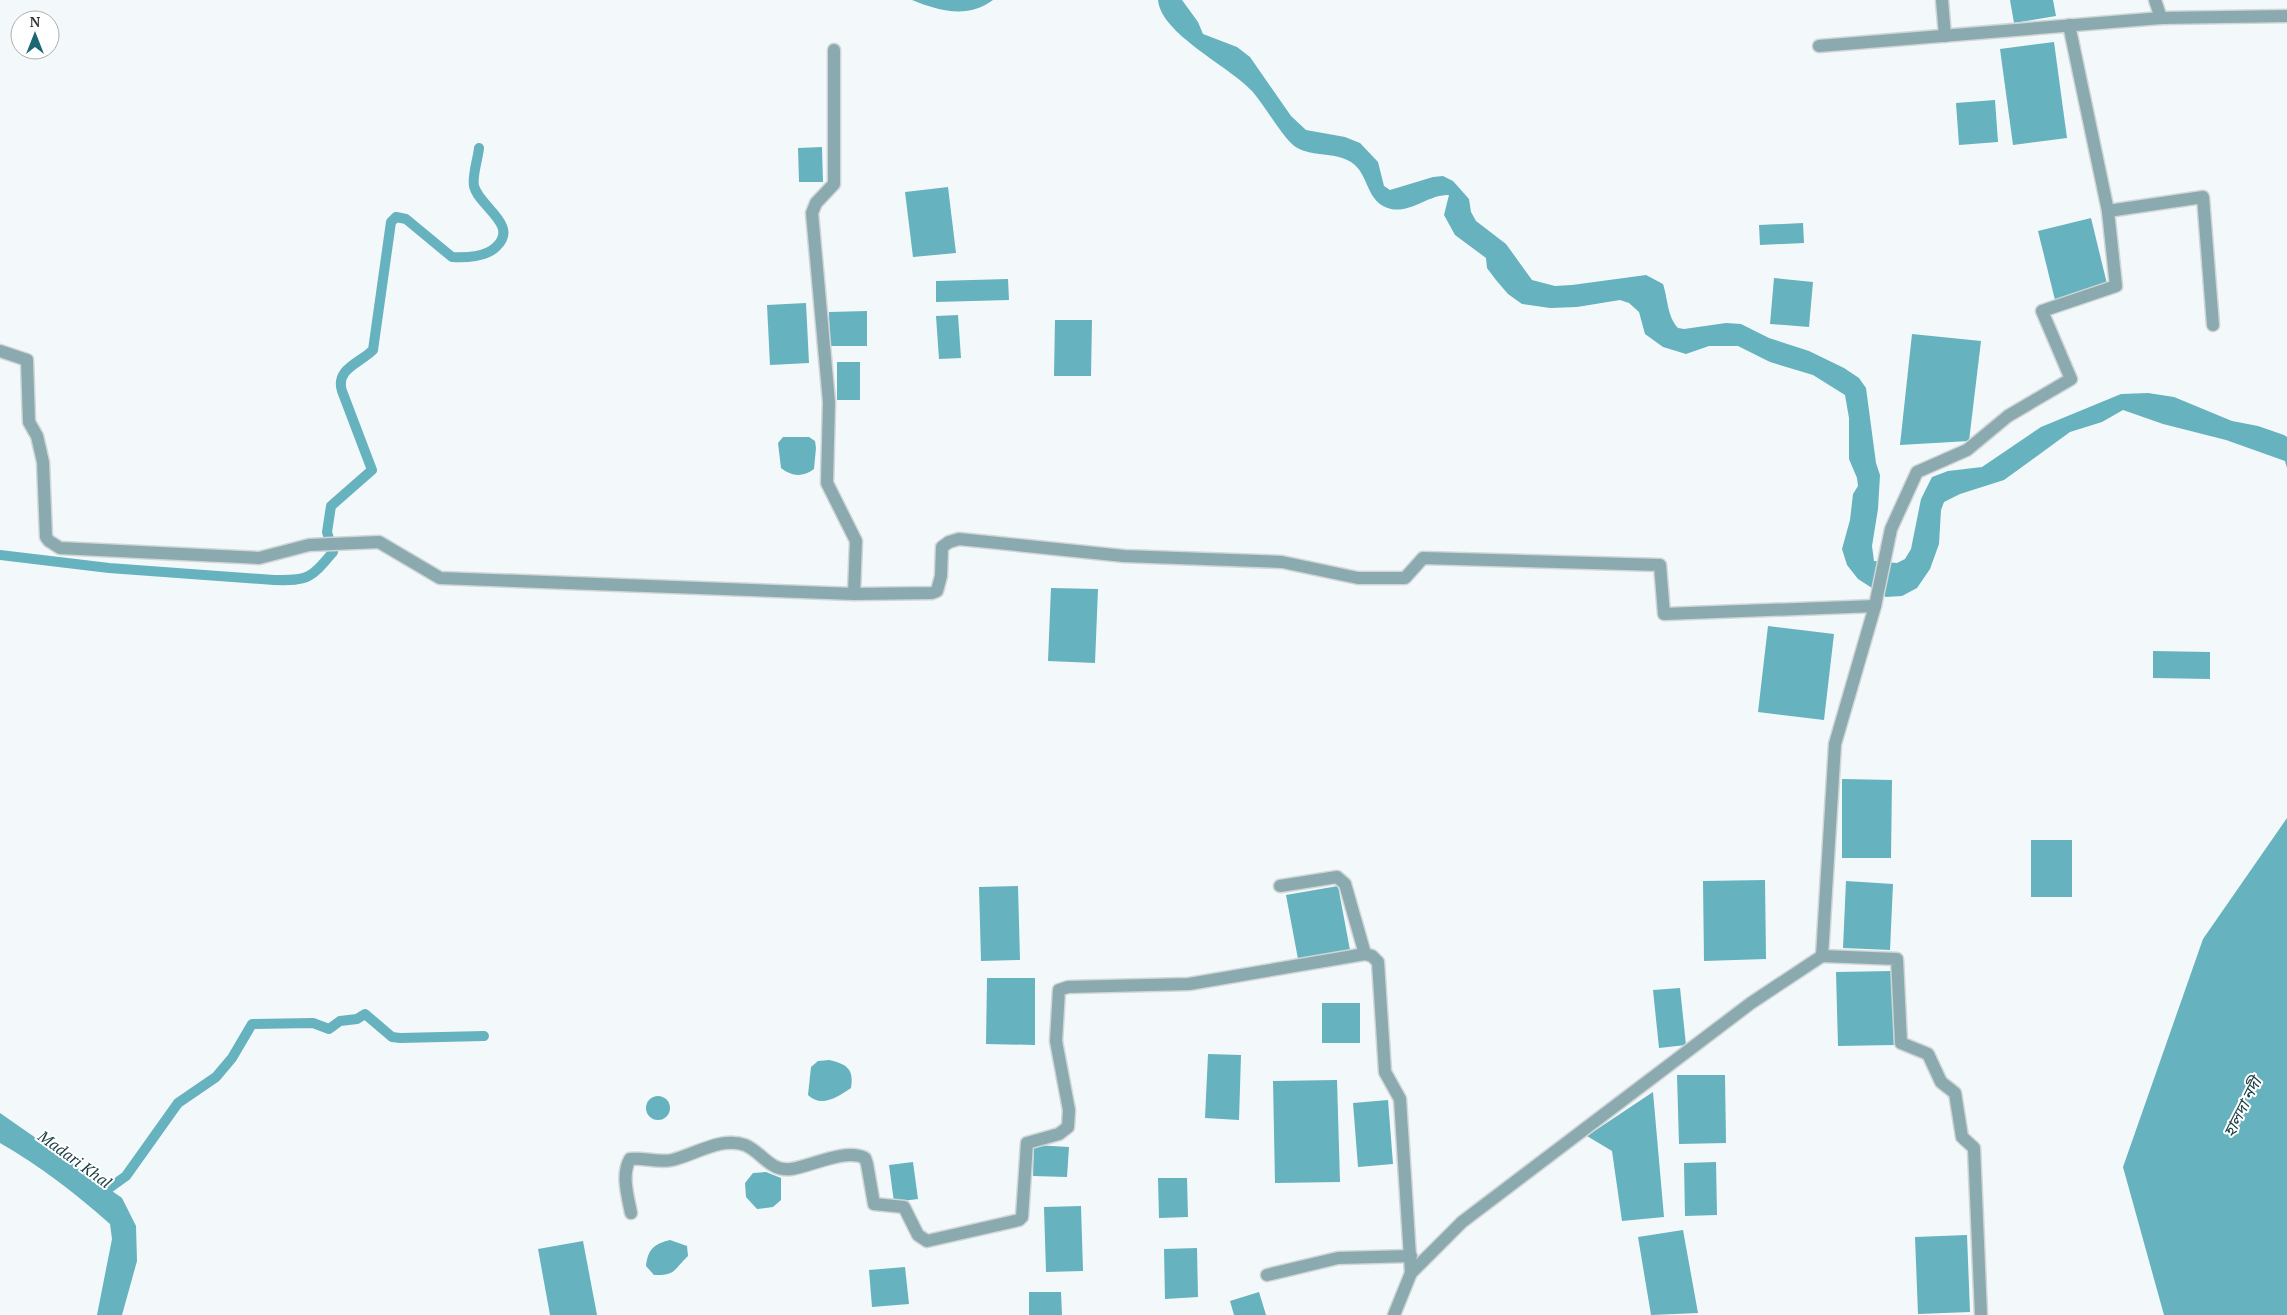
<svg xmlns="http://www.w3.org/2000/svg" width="2287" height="1315" viewBox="0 0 2287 1315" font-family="'PT Serif','Noto Sans Bengali',serif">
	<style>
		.water { fill: #66b2be }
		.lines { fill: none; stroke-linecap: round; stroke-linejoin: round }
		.canal { stroke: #66b2be; stroke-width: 10 }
		.minor-casing { stroke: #d1d6d7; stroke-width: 15 }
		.minor { stroke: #8baaaf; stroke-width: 12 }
		.labels { text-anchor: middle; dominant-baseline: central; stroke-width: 4; stroke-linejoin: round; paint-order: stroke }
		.water-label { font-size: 16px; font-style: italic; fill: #1b4045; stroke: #fff }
	</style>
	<rect width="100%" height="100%" fill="#f3f9fa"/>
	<g class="water">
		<path d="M912 0H993C968 19 939 11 912 0Z"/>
		<path d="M1158 0H1182L1198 22 1203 34 1237 47 1250 57 1291 116 1306 130 1345 137 1360 143 1378 162 1384 186 1390 190 1433 177 1443 176 1453 181 1469 199 1471 212 1476 221 1506 244 1532 280 1555 286 1572 285 1646 275 1663 284C1668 299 1667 316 1678 328L1684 329 1726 323 1741 324 1769 338 1809 351 1844 368 1859 378 1866 388 1876 463 1880 475 1878 509 1872 546 1874 561 1897 563 1905 559 1911 549 1921 499 1932 477 1948 471 1982 467 2041 427 2121 394 2148 393 2174 397 2232 421 2258 426 2284 435 2287 437V468L2285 461 2226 440 2163 424 2123 410 2102 422 2070 432 2004 480 1960 494 1944 502 1941 510 1939 544 1930 569 1917 588 1902 596 1886 597 1858 579 1847 565 1842 549 1850 520 1853 494 1858 486 1857 478 1849 459V418L1845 395 1813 375 1770 362 1738 346H1709L1686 354 1663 347 1645 334 1639 312 1629 303 1620 300 1577 307 1550 308 1522 304 1508 294 1496 280 1487 268 1486 258 1455 235 1444 215 1449 195C1429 194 1412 213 1391 209 1365 203 1370 174 1351 162 1334 151 1309 158 1293 145 1280 133 1265 106 1252 91 1229 66 1161 34 1158 0Z"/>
		<polygon points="2010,0 2053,0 2056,16 2014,23"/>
		<polygon points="2054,42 2067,138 2013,145 2000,49"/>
		<polygon points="1995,100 1998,142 1959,145 1956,103"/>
		<polygon points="822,147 823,182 799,182 798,148"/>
		<polygon points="948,187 956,253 913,257 905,192"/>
		<polygon points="2091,218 2108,288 2055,300 2038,231"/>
		<polygon points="1803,223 1804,243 1760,245 1759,225"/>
		<polygon points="1774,278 1813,282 1809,327 1770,324"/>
		<polygon points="1008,279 1009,300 936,302 936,281"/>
		<polygon points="806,303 809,363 770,365 767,305"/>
		<polygon points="867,311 867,346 830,346 829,312"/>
		<polygon points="958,315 961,358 939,359 936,316"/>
		<polygon points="1055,320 1092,320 1091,376 1054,376"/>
		<polygon points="1912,334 1981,341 1969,441 1900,445"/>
		<rect x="837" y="362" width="23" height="38"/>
		<path d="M783 437H809L815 441 816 448 814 469C802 478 791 476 781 468L778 443Z"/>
		<polygon points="1051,588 1098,589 1095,663 1048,661"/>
		<polygon points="1768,626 1834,634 1824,720 1758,712"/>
		<polygon points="2153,651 2210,652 2210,679 2153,678"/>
		<polygon points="1842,779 1892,780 1891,858 1842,858"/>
		<polygon points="2287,818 2287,1315 2164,1315 2123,1167 2203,939"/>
		<rect x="2031" y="840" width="41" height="57"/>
		<polygon points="1765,880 1766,959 1704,961 1703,881"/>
		<polygon points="1846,881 1893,884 1890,950 1843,948"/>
		<polygon points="1018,886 1020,960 981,961 979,887"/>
		<polygon points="1338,886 1350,950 1298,959 1286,895"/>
		<polygon points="1892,971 1894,1045 1838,1046 1836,972"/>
		<polygon points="987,978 1035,978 1035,1045 986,1044"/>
		<polygon points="1680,988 1686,1045 1659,1048 1653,990"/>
		<rect x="1322" y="1003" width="38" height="40"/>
		<polygon points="1208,1054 1241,1055 1239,1120 1205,1118"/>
		<path d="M829 1060C847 1064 854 1069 851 1088 838 1097 821 1108 808 1095L811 1067 818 1061Z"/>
		<polygon points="1677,1075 1725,1075 1726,1143 1679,1144"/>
		<polygon points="1337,1080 1340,1182 1275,1183 1273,1081"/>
		<polygon points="1653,1092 1664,1217 1622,1221 1612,1151 1587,1136"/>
		<circle cx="658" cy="1108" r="12"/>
		<polygon points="1388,1100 1393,1164 1358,1167 1353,1103"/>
		<path d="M0 1113 122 1198 136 1226 137 1261 122 1315H97L112 1239 110 1224C75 1193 40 1166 0 1143Z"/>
		<polygon points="1034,1145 1069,1147 1067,1177 1033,1176"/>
		<polygon points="913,1162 918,1199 894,1202 889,1165"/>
		<polygon points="1716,1162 1717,1215 1685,1216 1684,1163"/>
		<polygon points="766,1172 781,1178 781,1200 773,1207 757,1209 746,1197 745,1183 753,1173"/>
		<polygon points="1158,1178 1187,1178 1188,1217 1159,1218"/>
		<polygon points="1081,1206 1083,1271 1046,1272 1044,1207"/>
		<polygon points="1683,1230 1698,1313 1651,1315 1638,1237"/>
		<polygon points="1967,1235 1970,1312 1918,1314 1915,1237"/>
		<path d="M670 1240 687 1246 688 1256C674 1269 676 1276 654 1275L646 1266C648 1249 654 1244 670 1240Z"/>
		<polygon points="583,1241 597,1315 550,1315 538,1249"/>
		<polygon points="1197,1248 1198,1297 1165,1299 1164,1249"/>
		<polygon points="905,1267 909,1304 872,1307 869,1270"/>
		<polygon points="1029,1292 1061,1292 1062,1315 1029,1315"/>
		<polygon points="1259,1292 1266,1315 1234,1315 1230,1301"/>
	</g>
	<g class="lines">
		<g class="canal">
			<path d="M0 555 109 568 274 580C309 581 311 578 333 552L327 532 331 506 372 470 342 391C335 369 360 363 373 350L391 222 396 217 406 219 452 257C465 258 486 257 496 247 520 225 479 207 474 186 472 175 478 159 479 148"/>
			<polyline points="101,1194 126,1176 178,1103 216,1077 232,1058 252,1024 313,1023 329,1029 340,1021 357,1019 365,1014 392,1037 400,1038 484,1036"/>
		</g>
		<defs>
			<g id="minor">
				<polyline points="1942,0 1945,36"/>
				<polyline points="2155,0 2161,18"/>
				<polyline points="1819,46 2161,18 2287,16"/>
				<polyline points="834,50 834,184 816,203 812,213 829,402 827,483 856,541 854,594 932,593 937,591 941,576 942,547 949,542 959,539 1124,556 1282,562 1358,578 1405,578 1423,558 1660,565 1664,614 1875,606"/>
				<polyline points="2108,211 2203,197 2213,325"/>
				<polyline points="0,351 27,360 29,422 37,436 43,462 46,537 49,541 60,548 259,558 309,545 379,542 440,578 854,594"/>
				<polyline points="1280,886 1337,877 1345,884 1365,954 1372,956 1378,962 1385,1072 1400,1099 1411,1273"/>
				<polyline points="1822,956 1897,959 1901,1043 1928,1054 1941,1082 1955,1093 1962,1137 1974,1148 1981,1315"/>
				<path d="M631 1213C628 1197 621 1175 630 1159 643 1157 658 1163 672 1160 694 1155 722 1136 745 1145 762 1152 770 1172 791 1169 812 1166 845 1148 865 1158L867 1164 874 1204 904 1207 918 1235 927 1241 1019 1220 1022 1217 1027 1143 1059 1134 1068 1127 1069 1110 1056 1041 1059 990 1068 987 1189 984 1365 954"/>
				<polyline points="1267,1275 1338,1258 1411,1256"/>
				<polyline points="1394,1315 1411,1273 1462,1222 1751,1003 1822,956 1835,744 1875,606 1891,529 1917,472 1967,450 2008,416 2071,379 2042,311 2116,286 2108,211 2069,25"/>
			</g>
		</defs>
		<use href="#minor" class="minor-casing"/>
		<use href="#minor" class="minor"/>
	</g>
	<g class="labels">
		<g class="water-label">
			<text transform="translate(2242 1107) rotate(-63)">হালদা নদী</text>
			<text transform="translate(75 1159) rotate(36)">Madari Khal</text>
		</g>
	</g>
	<g transform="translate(35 35)"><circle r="24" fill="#ffffff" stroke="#aeafaf"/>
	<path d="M0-4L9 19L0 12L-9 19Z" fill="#1c6771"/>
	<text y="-8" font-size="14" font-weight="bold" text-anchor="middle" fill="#353838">N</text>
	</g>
</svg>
